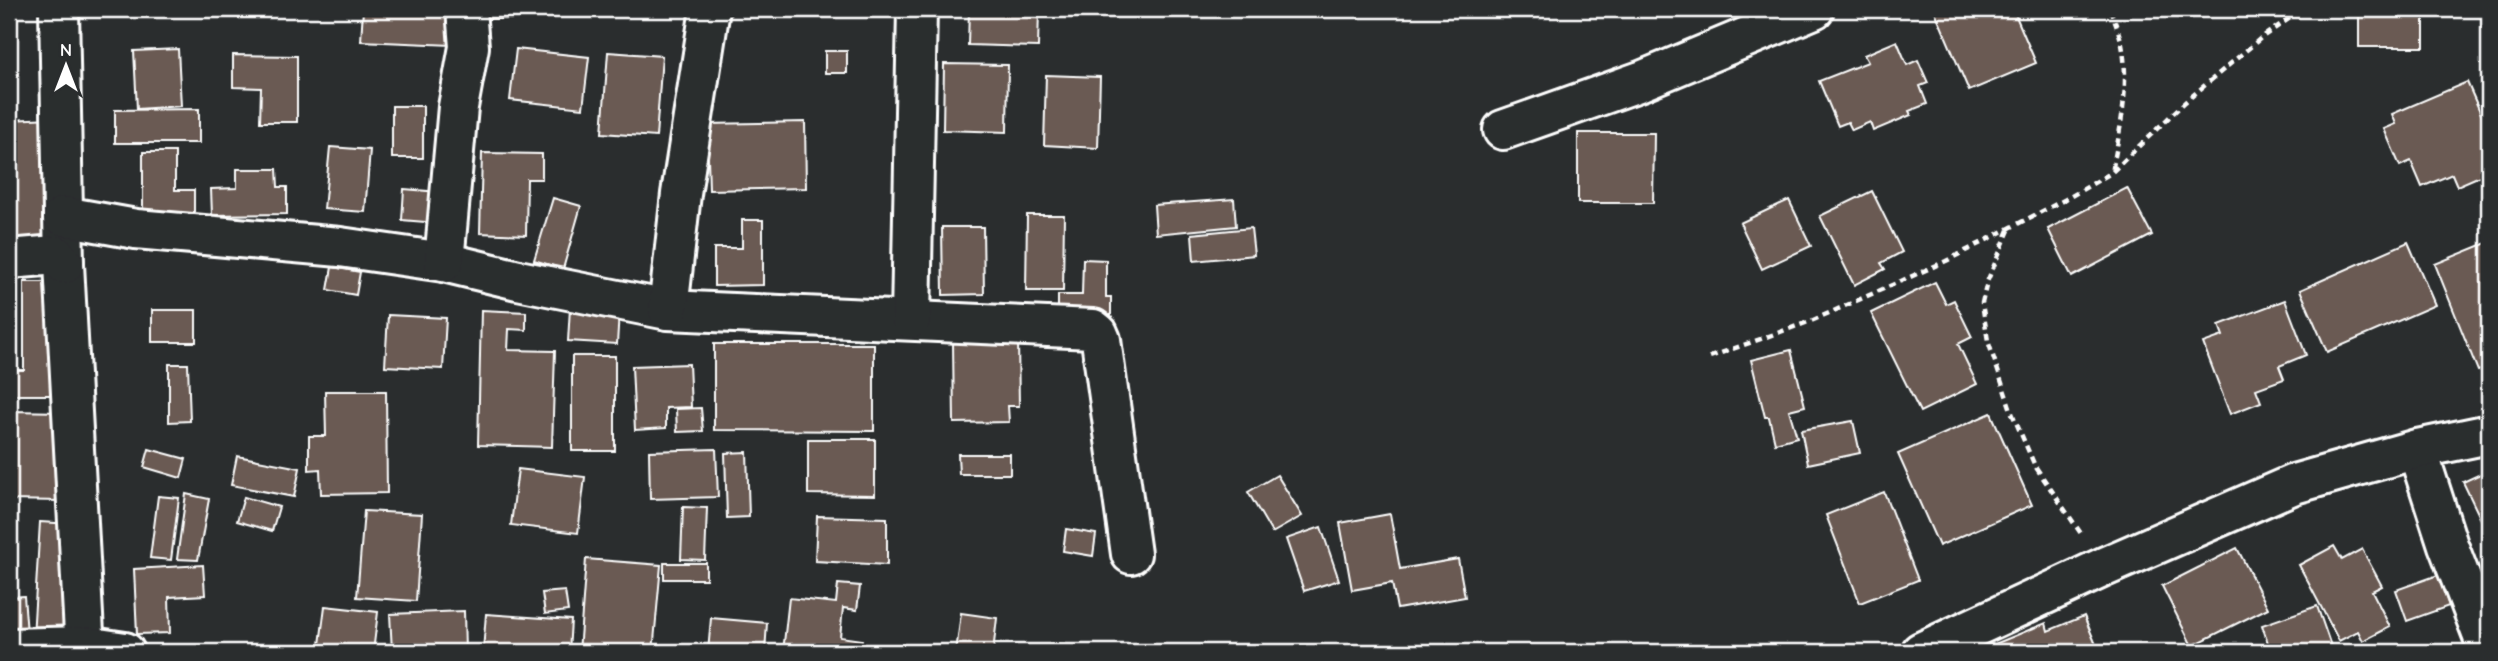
<svg xmlns="http://www.w3.org/2000/svg" width="2498" height="661" viewBox="0 0 2498 661" font-family="'Comic Neue',sans-serif">
	<style>
		.building { fill: #6a5a52; stroke: #fff; stroke-width: 2 }
		.lines { fill: none; stroke-linecap: round; stroke-linejoin: round }
		.minor-casing { stroke: #fff; stroke-width: 44 }
		.path { stroke: #fff; stroke-width: 4.5; stroke-dasharray: 7 5; stroke-linecap: butt }
		.minor { stroke: #2a2d2e; stroke-width: 38 }
	</style>
	<rect width="100%" height="100%" fill="#2a2d2e"/>
	<filter id="ink" filterUnits="userSpaceOnUse"><feTurbulence type="fractalNoise" baseFrequency=".0143" numOctaves="2"/><feDisplacementMap in="SourceGraphic" scale="14" xChannelSelector="R" yChannelSelector="G"/><feConvolveMatrix kernelMatrix="1 2 1 2 8 2 1 2 1" color-interpolation-filters="sRGB"/></filter>
	<g filter="url(#ink)">
		<g class="building">
			<polygon points="363,9 453,9 452,45 361,41"/>
			<rect x="479" y="9" width="59" height="10"/>
			<polygon points="969,9 1039,9 1038,47 968,45"/>
			<polygon points="1934,9 2013,9 2036,63 1969,91"/>
			<rect x="2359" y="9" width="65" height="38"/>
			<polygon points="1897,41 1907,65 1918,60 1928,83 1920,86 1927,104 1909,111 1911,115 1873,131 1870,122 1852,130 1848,122 1838,126 1819,81 1868,62 1864,55"/>
			<polygon points="178,49 181,106 137,109 134,51"/>
			<polygon points="516,49 589,57 583,108 510,100"/>
			<rect x="825" y="51" width="22" height="22"/>
			<polygon points="608,52 662,56 656,137 602,133"/>
			<polygon points="233,55 297,56 297,122 260,122 261,88 233,87"/>
			<polygon points="944,64 1008,65 1007,132 943,130"/>
			<polygon points="1046,75 1100,77 1098,148 1044,145"/>
			<polygon points="2467,82 2489,132 2489,172 2457,186 2452,174 2422,187 2411,161 2400,166 2384,129 2396,124 2392,114"/>
			<rect x="392" y="106" width="31" height="52"/>
			<polygon points="199,109 199,143 115,143 115,110"/>
			<polygon points="51,118 59,243 12,246 9,184 9,120"/>
			<polygon points="805,122 806,188 709,190 707,124"/>
			<polygon points="1578,133 1654,133 1653,203 1578,203"/>
			<polygon points="330,147 370,150 365,212 324,209"/>
			<polygon points="143,152 175,152 175,190 194,190 194,220 143,217"/>
			<polygon points="482,153 542,154 542,179 527,179 526,235 480,233"/>
			<polygon points="237,169 277,169 278,187 287,187 287,214 212,215 211,189 237,188"/>
			<polygon points="2127,188 2152,235 2072,277 2048,229"/>
			<polygon points="404,189 439,192 437,223 402,220"/>
			<polygon points="1872,191 1902,252 1881,263 1885,269 1854,285 1820,216"/>
			<polygon points="553,198 581,206 563,269 534,260"/>
			<polygon points="1234,199 1236,226 1156,234 1154,205"/>
			<polygon points="1789,200 1811,246 1762,269 1740,223"/>
			<polygon points="1027,215 1064,215 1063,291 1026,291"/>
			<polygon points="742,220 763,220 763,285 714,286 714,248 742,248"/>
			<polygon points="942,227 983,227 984,294 943,295"/>
			<polygon points="1251,228 1254,255 1194,261 1192,234"/>
			<polygon points="2408,242 2435,305 2327,352 2300,290"/>
			<polygon points="2489,242 2489,367 2478,371 2435,264"/>
			<polygon points="1083,259 1106,260 1106,297 1111,297 1111,320 1058,320 1058,295 1082,295"/>
			<polygon points="332,267 360,272 356,295 328,290"/>
			<polygon points="24,282 56,282 56,395 9,395 9,370 24,370"/>
			<polygon points="1935,282 1946,304 1954,300 1972,337 1958,344 1977,384 1920,412 1871,313"/>
			<polygon points="2285,300 2306,355 2279,366 2284,379 2256,389 2261,402 2230,414 2203,343 2223,336 2219,325"/>
			<polygon points="570,308 619,311 617,344 568,341"/>
			<rect x="152" y="310" width="44" height="32"/>
			<polygon points="481,310 526,312 526,330 509,329 508,350 555,351 552,447 478,445"/>
			<polygon points="388,315 446,318 443,369 385,366"/>
			<polygon points="1018,340 1019,406 1008,406 1009,422 954,423 953,341"/>
			<polygon points="714,344 874,344 874,431 714,430"/>
			<polygon points="1791,350 1805,406 1789,410 1797,437 1775,443 1769,417 1765,417 1751,360"/>
			<rect x="572" y="356" width="43" height="95"/>
			<polygon points="169,364 188,364 190,421 169,422"/>
			<polygon points="689,364 691,407 666,408 666,428 635,430 632,366"/>
			<polygon points="325,391 386,391 387,493 321,494 320,469 309,470 309,436 326,436"/>
			<polygon points="701,408 703,431 677,432 676,409"/>
			<polygon points="9,411 63,412 61,501 9,500"/>
			<polygon points="1991,413 2032,505 1939,546 1898,454"/>
			<polygon points="1853,421 1860,453 1808,464 1801,430"/>
			<polygon points="808,439 875,439 875,495 808,494"/>
			<polygon points="149,449 186,459 181,478 144,467"/>
			<polygon points="716,449 718,497 650,499 649,451"/>
			<polygon points="747,452 749,517 727,518 725,453"/>
			<polygon points="958,454 1010,454 1010,474 959,474"/>
			<polygon points="237,456 300,468 294,497 231,485"/>
			<polygon points="518,469 585,477 578,533 511,525"/>
			<polygon points="2489,470 2489,529 2486,530 2463,482"/>
			<polygon points="1277,475 1302,516 1272,533 1248,492"/>
			<polygon points="1884,492 1918,580 1860,603 1826,515"/>
			<polygon points="186,494 209,499 198,560 177,559"/>
			<polygon points="158,496 179,498 171,560 150,558"/>
			<polygon points="244,497 279,507 272,531 237,521"/>
			<polygon points="683,507 707,508 705,560 681,559"/>
			<polygon points="364,511 422,514 416,601 357,597"/>
			<polygon points="1390,514 1400,569 1458,559 1465,597 1397,609 1392,583 1352,590 1340,523"/>
			<polygon points="817,516 887,518 887,565 815,561"/>
			<polygon points="40,522 71,524 64,639 33,637"/>
			<polygon points="1321,527 1339,580 1304,591 1286,539"/>
			<polygon points="1066,529 1096,534 1093,556 1063,551"/>
			<polygon points="2334,546 2342,560 2362,549 2382,586 2372,591 2390,627 2363,641 2358,631 2339,641 2299,565"/>
			<polygon points="2237,548 2268,608 2192,646 2162,586"/>
			<polygon points="586,559 661,565 653,652 579,652"/>
			<rect x="664" y="563" width="42" height="16"/>
			<polygon points="203,565 205,595 169,597 170,633 137,634 134,569"/>
			<polygon points="2438,575 2449,606 2407,621 2396,590"/>
			<polygon points="838,584 860,586 857,610 843,608 840,637 862,640 861,652 783,652 789,598 836,603"/>
			<polygon points="565,591 568,611 545,614 542,593"/>
			<polygon points="24,596 27,633 9,634 9,597"/>
			<polygon points="325,606 378,612 373,652 319,652"/>
			<polygon points="2317,606 2333,652 2271,652 2262,625"/>
			<polygon points="464,611 465,652 392,651 390,614"/>
			<polygon points="961,613 997,618 993,652 956,652"/>
			<polygon points="486,614 571,620 569,652 483,651"/>
			<polygon points="2084,616 2099,652 1992,652 1990,646 2046,623 2048,631"/>
			<polygon points="711,618 767,623 765,652 708,652"/>
		</g>
		<g class="lines">
			<defs>
				<g id="minor">
					<polyline points="59,9 64,264 85,652"/>
					<polyline points="1503,130 1641,81 1814,9"/>
					<polyline points="63,216 136,229 340,247 444,262 518,280 668,310 1093,329 1098,333 1101,340 1131,554"/>
					<polyline points="9,259 56,255 64,264"/>
					<polyline points="444,262 458,107 469,47 466,9"/>
					<polyline points="668,310 681,194 710,9"/>
					<polyline points="911,319 917,9"/>
					<polyline points="2417,449 2448,545 2489,652"/>
					<polyline points="9,648 85,646 125,652"/>
					<polyline points="1921,652 2104,567 2294,484 2417,449 2489,434"/>
				</g>
			</defs>
			<use href="#minor" class="minor-casing"/>
			<g class="path">
				<path d="M2110 9C2114 19 2118 30 2121 40 2131 84 2120 129 2112 172"/>
				<polyline points="2009,230 1987,282 1982,303 1988,341 2012,413 2035,466 2082,535"/>
				<polyline points="1710,357 1811,321 1946,261 2068,198 2111,173 2185,102 2261,38 2303,9"/>
			</g>
			<use href="#minor" class="minor"/>
		</g>
	</g>
	<rect width="2498" height="661" fill="none" stroke="#2a2d2e" stroke-width="35"/>
	<rect x="18" y="18" width="2463" height="626" fill="none" stroke="#fff" stroke-width="2.5" filter="url(#ink)"/>
	<g transform="translate(66 66)" stroke="#2a2d2e" stroke-width="5" paint-order="stroke">
	<path d="M0-5L12 26L0 18L-12 26Z" fill="#ffffff"/>
	<text y="-10" font-size="19" font-weight="bold" text-anchor="middle" fill="#ffffff">N</text>
	</g>
</svg>
